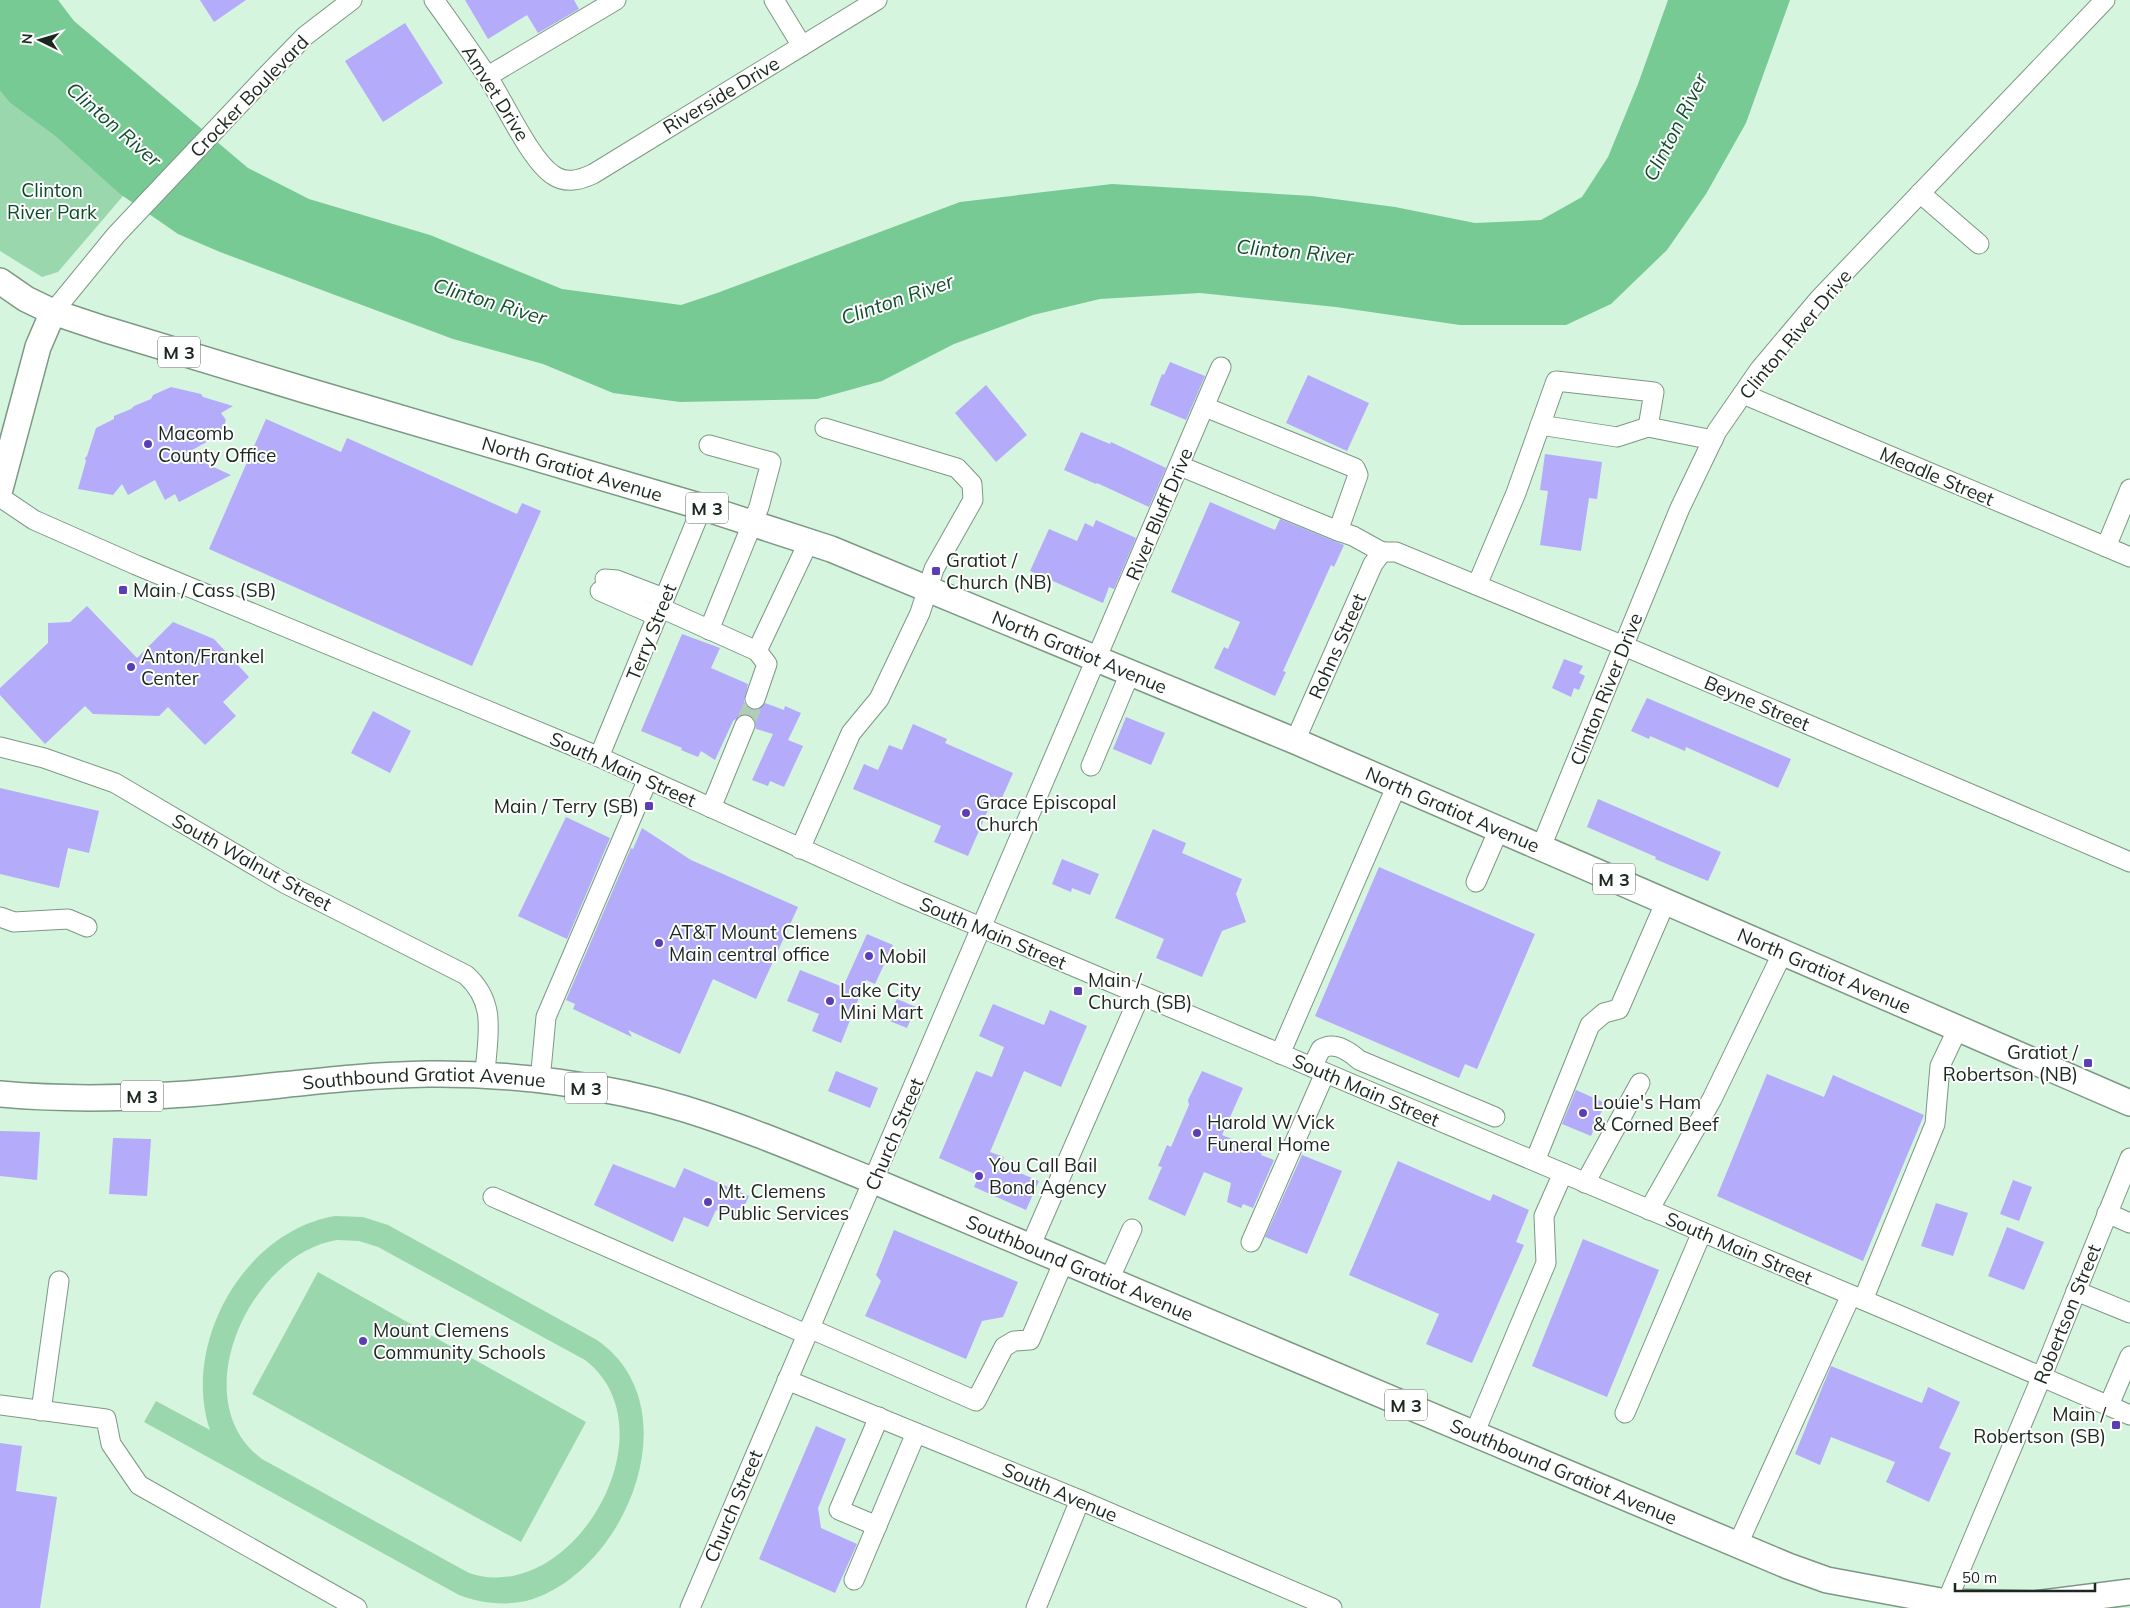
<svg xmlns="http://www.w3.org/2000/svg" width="2130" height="1608" viewBox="0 0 2130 1608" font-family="Mulish,sans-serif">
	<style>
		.green { fill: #9bd7ad; fill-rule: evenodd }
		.water { fill: #78ca94 }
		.building { fill: #b4abfb }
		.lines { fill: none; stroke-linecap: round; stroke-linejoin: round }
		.minor-tunnel { stroke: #b1ccb9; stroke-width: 19; stroke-dasharray: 19 9; stroke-linecap: butt }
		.minor-casing { stroke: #7c9884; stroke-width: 21 }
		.major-casing { stroke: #7c9884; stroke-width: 28 }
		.minor { stroke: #fff; stroke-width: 19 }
		.major { stroke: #fff; stroke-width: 25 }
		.poi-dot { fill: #5b3eb6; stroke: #fff; stroke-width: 2 }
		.labels { text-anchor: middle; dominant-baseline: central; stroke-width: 4; stroke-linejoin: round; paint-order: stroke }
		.shield { fill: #fff; stroke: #5f6862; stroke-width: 1 }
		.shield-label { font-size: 18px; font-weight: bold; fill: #1b271f }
		.street-label { font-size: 19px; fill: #1b271f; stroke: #fff }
		.park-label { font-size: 19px; fill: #084927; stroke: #fff }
		.poi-label { font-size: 19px; fill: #1b271f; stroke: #fff; text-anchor: start }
		.water-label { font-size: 20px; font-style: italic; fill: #114f2c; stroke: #fff }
	</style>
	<rect width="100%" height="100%" fill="#d6f5df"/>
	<g class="green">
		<polygon points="0,91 10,103 55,136 123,196 58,272 42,277 0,251"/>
		<path d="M335 1216 363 1217 388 1225 597 1340C694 1407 625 1575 526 1601 503 1606 480 1603 459 1595L144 1422 156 1401 210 1430C181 1344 244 1231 335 1216ZM337 1240 359 1241 378 1247 585 1360C675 1429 573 1608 469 1573L262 1459C182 1400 251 1253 337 1240Z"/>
		<polygon points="318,1272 586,1422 521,1542 252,1394"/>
	</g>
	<polygon class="water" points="0,0 58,0 74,21 248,168 309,199 430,235 562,289 681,305 717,293 960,202 1112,184 1312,196 1395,207 1475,223 1541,220 1582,197 1608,157 1638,84 1668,0 1790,0 1746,123 1706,194 1667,250 1611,304 1566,325 1460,325 1336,307 1200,293 1100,299 1033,315 954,344 882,381 817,399 680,402 613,393 543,364 453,339 220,252 178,234 120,194 55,136 10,103 0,91"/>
	<g class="building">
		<polygon points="200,0 246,0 214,22"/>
		<polygon points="465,0 574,0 579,9 538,33 527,15 488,39"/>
		<polygon points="405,23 443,83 383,122 345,61"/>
		<polygon points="1170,362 1205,376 1186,420 1150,405 1162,374 1164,375"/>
		<polygon points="1308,375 1369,403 1347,451 1286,423"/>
		<polygon points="986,385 1027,435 996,462 955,413"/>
		<polygon points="171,387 201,394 203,397 233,406 221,413 226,420 221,434 185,454 231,475 179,502 175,494 165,500 155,480 128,495 122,484 113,495 78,489 86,461 85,458 87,456 96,428 114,419 114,416 131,409 134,406 151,399 153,395"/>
		<polygon points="266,419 341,452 347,438 517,514 522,503 541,511 472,666 209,549"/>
		<polygon points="1081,432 1110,444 1111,442 1166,468 1149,507 1097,483 1096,484 1064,470"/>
		<polygon points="1545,454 1602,462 1597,499 1589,498 1581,551 1540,545 1548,491 1540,490"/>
		<polygon points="1210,502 1275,530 1280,519 1344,545 1334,567 1331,565 1283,671 1286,672 1275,696 1214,668 1224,647 1228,649 1240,622 1171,592"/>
		<polygon points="1096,520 1136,538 1114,589 1109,587 1103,603 1030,571 1049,529 1077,541 1085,523 1093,527"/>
		<polygon points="87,606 137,658 173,622 214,639 249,677 223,702 236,716 205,745 168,707 159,716 93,714 85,706 45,744 0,695 0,688 48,643 48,623 70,622"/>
		<polygon points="682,634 720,648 711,668 748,684 744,701 746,706 751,709 758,710 765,703 784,710 785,706 801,713 788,740 803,746 784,787 770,781 768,786 752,780 773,734 756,729 754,719 749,714 743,714 733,721 715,760 701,751 698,757 681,750 682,748 641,731"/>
		<polygon points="1564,659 1583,666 1579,673 1585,676 1579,690 1574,688 1571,697 1552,688"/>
		<polygon points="1647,698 1791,759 1778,788 1686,747 1685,751 1650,736 1649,739 1631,731"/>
		<polygon points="373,711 411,731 390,773 351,753"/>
		<polygon points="1126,717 1165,733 1151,765 1113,749"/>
		<polygon points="913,724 947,739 945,743 1013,773 1001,800 994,796 968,856 934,842 941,826 853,789 864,764 878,770 889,745 902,750"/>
		<polygon points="0,788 99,811 89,853 68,848 59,888 0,874"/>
		<polygon points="1598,799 1721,852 1708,881 1655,859 1656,857 1587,827"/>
		<polygon points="566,817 610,838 567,939 518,916"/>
		<polygon points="642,828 691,860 798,907 756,999 713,979 680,1054 628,1030 632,1037 573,1009 575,1004 566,1000 631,848 633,849"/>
		<polygon points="1153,829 1186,843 1182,853 1242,879 1236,894 1246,922 1222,931 1202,977 1156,958 1164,939 1115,918"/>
		<polygon points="1062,859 1099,874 1090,895 1072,888 1071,892 1052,884"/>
		<polygon points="1379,867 1535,934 1477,1069 1465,1064 1459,1078 1315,1016"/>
		<polygon points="867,934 893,945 875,984 866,980 841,1043 812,1031 819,1014 787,1001 800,970 843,987"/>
		<polygon points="897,999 916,1007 907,1028 887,1020"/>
		<polygon points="993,1004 1044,1025 1050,1010 1087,1026 1061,1087 1024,1071 990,1152 1004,1157 1001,1165 1039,1181 1026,1210 974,1187 979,1176 939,1158 976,1071 992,1077 1004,1047 979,1036"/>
		<polygon points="836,1071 878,1088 870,1108 828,1091"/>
		<polygon points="1202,1071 1243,1088 1222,1135 1262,1151 1261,1155 1274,1160 1253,1208 1243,1204 1241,1208 1227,1202 1231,1183 1204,1172 1185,1216 1148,1199 1162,1167 1158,1166 1167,1145 1171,1147 1189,1105 1188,1100"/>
		<polygon points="1767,1074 1824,1097 1833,1075 1924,1115 1863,1261 1717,1196"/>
		<polygon points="1576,1090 1605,1103 1591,1136 1562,1124"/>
		<polygon points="0,1131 40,1132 37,1180 0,1176"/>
		<polygon points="113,1138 151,1139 147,1196 109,1194"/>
		<polygon points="1302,1155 1342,1171 1307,1254 1265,1237"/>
		<polygon points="1398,1161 1490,1201 1493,1194 1529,1210 1516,1242 1524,1245 1472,1363 1426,1344 1439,1314 1349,1275"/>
		<polygon points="613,1164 675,1188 684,1168 749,1196 738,1220 716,1210 708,1227 684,1217 673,1242 594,1205"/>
		<polygon points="2013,1180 2032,1187 2019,1221 2000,1214"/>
		<polygon points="1936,1203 1968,1213 1953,1256 1921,1246"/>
		<polygon points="2007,1227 2044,1242 2024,1290 1988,1276"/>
		<polygon points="894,1230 1018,1282 1003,1317 982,1321 966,1359 865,1316 881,1281 876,1275"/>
		<polygon points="1583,1239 1659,1270 1607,1397 1532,1366"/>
		<polygon points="1831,1366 1922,1403 1928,1387 1960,1402 1939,1448 1951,1453 1929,1502 1886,1482 1895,1462 1831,1437 1820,1465 1795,1454"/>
		<polygon points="816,1426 846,1439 818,1508 821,1528 857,1544 835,1593 759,1559"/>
		<polygon points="0,1443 22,1446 16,1491 57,1497 40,1608 0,1608"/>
	</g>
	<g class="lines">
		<polyline class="minor-tunnel" points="745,725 755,699"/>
		<defs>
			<g id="minor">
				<path d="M434 0C452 25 470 50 487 76 504 101 530 160 553 175 566 184 580 180 593 174L877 0"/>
				<polyline points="774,0 802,46"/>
				<polyline points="488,76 616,0"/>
				<polyline points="1920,193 1979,244"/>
				<polyline points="53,312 116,235 269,73 305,36 352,0"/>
				<polyline points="1743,394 2130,557"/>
				<polyline points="1205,407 1355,468 1358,475 1338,531 1353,536 1382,552"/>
				<polyline points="1540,425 1617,437 1648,427"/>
				<polyline points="709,445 771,462 759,507 709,630"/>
				<polyline points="1180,466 1338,531"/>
				<polyline points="0,497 34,520 136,565 590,753 900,893 1901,1316 2130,1415"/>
				<polyline points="2106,547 2130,489"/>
				<polyline points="1382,552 1396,552 1624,646 2130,862"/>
				<polyline points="605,579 617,580 664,598"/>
				<polyline points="1477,585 1516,493 1556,381 1654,392 1648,427 1713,440"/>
				<polyline points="600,591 657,616"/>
				<polyline points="661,608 757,651 809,541"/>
				<polyline points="755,699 767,664 757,651"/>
				<polyline points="1295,741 1373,564 1382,552"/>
				<path d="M0 747 44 758 115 783 286 884 466 975C498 1004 487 1036 485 1075"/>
				<polyline points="599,757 702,507"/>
				<polyline points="1091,766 1130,673"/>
				<polyline points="711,808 745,725"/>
				<polyline points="1541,847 1680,508 1717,431 1760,369 1819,299 2105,0"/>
				<polyline points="800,849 851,733 879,699 920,613 934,569 973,500 972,484 957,468 825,428"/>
				<polyline points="1476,882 1499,829"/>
				<polyline points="0,917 14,922 68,919 87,927"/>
				<polyline points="1280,1054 1397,785"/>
				<path d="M1312 1067 1321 1049C1334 1041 1349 1051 1359 1060L1495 1117"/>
				<polyline points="540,1081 546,1017 648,779"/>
				<polyline points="1535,1161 1590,1025 1604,1013 1619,1009 1666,901"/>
				<polyline points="1585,1183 1640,1083"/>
				<polyline points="493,1197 806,1334"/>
				<polyline points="1649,1210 1712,1099 1783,952"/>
				<polyline points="2107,1213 2130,1223"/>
				<polyline points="1251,1242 1325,1073"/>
				<polyline points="1030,1247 1140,995"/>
				<polyline points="1109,1280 1132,1229"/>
				<polyline points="2076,1291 2130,1313"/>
				<polyline points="1863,1300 1935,1124 1940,1066 1958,1028"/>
				<polyline points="809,1328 976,1401 1004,1347 1014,1341 1030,1340 1064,1261"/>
				<polyline points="787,1380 1080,1500 1332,1608"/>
				<polyline points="0,1405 106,1419 111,1444 139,1485 357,1608"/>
				<polyline points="2109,1405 2130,1356"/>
				<polyline points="41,1411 59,1281"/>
				<polyline points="1625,1413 1702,1232"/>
				<polyline points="1474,1434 1546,1263 1544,1216 1563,1173"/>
				<polyline points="877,1526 839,1510 879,1417"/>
				<polyline points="1738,1544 1851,1295"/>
				<polyline points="854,1580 916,1433"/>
				<polyline points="690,1608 1221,367"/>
				<polyline points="1036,1608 1080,1500"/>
				<polyline points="1944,1608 2042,1376 2130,1158"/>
			</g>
			<g id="major">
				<path id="s1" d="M0 281 26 299 53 312 104 329 305 390 699 506 831 549 1295 741 2130 1103"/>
				<polyline points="0,489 38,347 53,312"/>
				<path id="s2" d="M0 1094C56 1099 113 1099 170 1095 257 1090 342 1075 429 1074 511 1073 606 1085 685 1109 750 1129 812 1156 874 1181L1788 1566 1827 1580 1946 1602 2035 1604 2130 1592"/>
			</g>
		</defs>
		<use href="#minor" class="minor-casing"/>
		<use href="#major" class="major-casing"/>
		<use href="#minor" class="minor"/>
		<use href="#major" class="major"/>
	</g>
	<g class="poi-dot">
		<circle cx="148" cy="444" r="5"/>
		<rect x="931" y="566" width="10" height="10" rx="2.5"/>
		<rect x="118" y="585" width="10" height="10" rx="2.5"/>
		<circle cx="131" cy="667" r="5"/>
		<rect x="644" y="801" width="10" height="10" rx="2.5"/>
		<circle cx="966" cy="813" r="5"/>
		<circle cx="659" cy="943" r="5"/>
		<circle cx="869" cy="956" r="5"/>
		<rect x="1073" y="986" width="10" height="10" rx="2.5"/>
		<circle cx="830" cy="1001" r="5"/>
		<rect x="2083" y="1058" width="10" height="10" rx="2.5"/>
		<circle cx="1583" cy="1113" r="5"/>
		<circle cx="1197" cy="1133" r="5"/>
		<circle cx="979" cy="1176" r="5"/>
		<circle cx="708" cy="1202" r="5"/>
		<circle cx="363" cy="1341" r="5"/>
		<rect x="2111" y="1420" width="10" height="10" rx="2.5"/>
	</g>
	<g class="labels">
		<g class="shield">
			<rect x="158" y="336.5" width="42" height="31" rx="4"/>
			<rect x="686" y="492.5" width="42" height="31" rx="4"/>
			<rect x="1593" y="863.5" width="42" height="31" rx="4"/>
			<rect x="565" y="1072.5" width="42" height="31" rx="4"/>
			<rect x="121" y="1080.5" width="42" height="31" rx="4"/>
			<rect x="1385" y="1389.5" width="42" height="31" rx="4"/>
		</g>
		<g class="shield-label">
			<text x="179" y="352">M 3</text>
			<text x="707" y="508">M 3</text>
			<text x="1614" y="879">M 3</text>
			<text x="586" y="1088">M 3</text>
			<text x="142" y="1096">M 3</text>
			<text x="1406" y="1405">M 3</text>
		</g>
		<g class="street-label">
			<text transform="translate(496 93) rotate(58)">Amvet Drive</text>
			<text transform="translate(721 95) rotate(-31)">Riverside Drive</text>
			<text transform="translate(249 96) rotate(-46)">Crocker Boulevard</text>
			<text transform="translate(1795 334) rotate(-50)">Clinton River Drive</text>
			<text stroke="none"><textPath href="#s1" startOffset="604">North Gratiot Avenue</textPath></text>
			<text transform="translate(1937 476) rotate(23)">Meadle Street</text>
			<text transform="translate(1159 514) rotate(-67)">River Bluff Drive</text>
			<text transform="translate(651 632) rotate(-68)">Terry Street</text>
			<text transform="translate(1337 646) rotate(-66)">Rohns Street</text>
			<text stroke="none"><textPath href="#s1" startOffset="1144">North Gratiot Avenue</textPath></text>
			<text transform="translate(1606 689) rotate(-68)">Clinton River Drive</text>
			<text transform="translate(1757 703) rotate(23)">Beyne Street</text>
			<text transform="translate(623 769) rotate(24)">South Main Street</text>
			<text stroke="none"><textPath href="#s1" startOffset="1549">North Gratiot Avenue</textPath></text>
			<text transform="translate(252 862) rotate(29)">South Walnut Street</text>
			<text transform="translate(993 933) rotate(23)">South Main Street</text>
			<text stroke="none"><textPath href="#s1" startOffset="1954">North Gratiot Avenue</textPath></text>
			<text stroke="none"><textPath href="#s2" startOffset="425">Southbound Gratiot Avenue</textPath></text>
			<text transform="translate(1366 1090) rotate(23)">South Main Street</text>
			<text transform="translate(894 1134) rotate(-67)">Church Street</text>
			<text transform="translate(1739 1248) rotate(23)">South Main Street</text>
			<text stroke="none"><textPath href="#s2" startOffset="1115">Southbound Gratiot Avenue</textPath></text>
			<text transform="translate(2067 1314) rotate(-68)">Robertson Street</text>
			<text stroke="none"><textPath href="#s2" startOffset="1640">Southbound Gratiot Avenue</textPath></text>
			<text transform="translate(1060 1492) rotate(23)">South Avenue</text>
			<text transform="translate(733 1506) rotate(-67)">Church Street</text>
		</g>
		<g class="park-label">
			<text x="52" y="190">Clinton<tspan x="52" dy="22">River Park</tspan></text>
		</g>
		<g class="poi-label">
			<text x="158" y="433">Macomb<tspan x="158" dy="22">County Office</tspan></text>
			<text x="946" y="560">Gratiot /<tspan x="946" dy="22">Church (NB)</tspan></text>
			<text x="133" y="590">Main / Cass (SB)</text>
			<text x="141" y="656">Anton/Frankel<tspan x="141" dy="22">Center</tspan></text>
			<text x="976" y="802">Grace Episcopal<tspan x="976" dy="22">Church</tspan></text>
			<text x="639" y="806" text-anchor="end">Main / Terry (SB)</text>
			<text x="669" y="932">AT&amp;T Mount Clemens<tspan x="669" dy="22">Main central office</tspan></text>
			<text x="879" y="956">Mobil</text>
			<text x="1088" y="980">Main /<tspan x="1088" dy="22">Church (SB)</tspan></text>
			<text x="840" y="990">Lake City<tspan x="840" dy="22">Mini Mart</tspan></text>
			<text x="2078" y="1052" text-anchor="end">Gratiot /<tspan x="2078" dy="22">Robertson (NB)</tspan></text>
			<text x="1593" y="1102">Louie's Ham<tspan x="1593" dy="22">&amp; Corned Beef</tspan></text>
			<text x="1207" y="1122">Harold W Vick<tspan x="1207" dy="22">Funeral Home</tspan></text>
			<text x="989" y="1165">You Call Bail<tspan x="989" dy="22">Bond Agency</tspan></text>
			<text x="718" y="1191">Mt. Clemens<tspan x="718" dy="22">Public Services</tspan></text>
			<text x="373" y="1330">Mount Clemens<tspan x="373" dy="22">Community Schools</tspan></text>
			<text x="2106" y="1414" text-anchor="end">Main /<tspan x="2106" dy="22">Robertson (SB)</tspan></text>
		</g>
		<g class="water-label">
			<text transform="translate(114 124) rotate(41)">Clinton River</text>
			<text transform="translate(1675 127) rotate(-63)">Clinton River</text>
			<text transform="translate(1295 251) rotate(5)">Clinton River</text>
			<text transform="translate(897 299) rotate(-19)">Clinton River</text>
			<text transform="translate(490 301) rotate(17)">Clinton River</text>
		</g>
	</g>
	<g transform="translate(40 40) rotate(275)" stroke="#ffffff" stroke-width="4" paint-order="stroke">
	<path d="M0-4L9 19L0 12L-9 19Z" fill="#1b271f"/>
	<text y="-8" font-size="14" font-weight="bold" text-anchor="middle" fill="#1b271f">N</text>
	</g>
	<path d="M1955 1583v8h140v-8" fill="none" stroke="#1b271f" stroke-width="2.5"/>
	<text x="1962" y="1583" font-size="15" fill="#1b271f" stroke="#ffffff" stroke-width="4" paint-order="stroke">50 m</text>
</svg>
